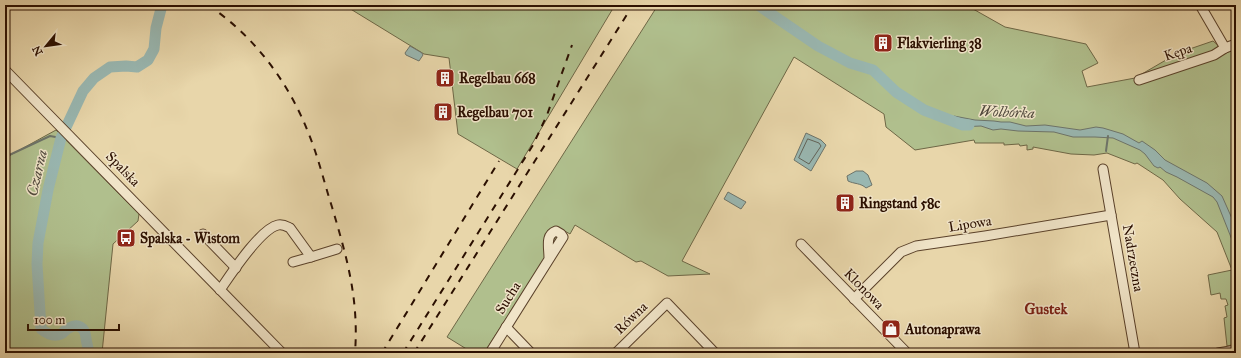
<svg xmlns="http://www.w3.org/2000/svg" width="1241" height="358" viewBox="0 0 1241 358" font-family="'IM FELL Great Primer',serif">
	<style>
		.green { fill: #b0bf8d; stroke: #6e6746 }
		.water { fill: #99b7b1; stroke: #6d746a }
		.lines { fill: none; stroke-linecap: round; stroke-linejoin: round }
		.shore { stroke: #626358; stroke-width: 1 }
		.stream { stroke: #6d746a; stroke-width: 2 }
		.river { stroke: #99b7b1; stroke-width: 11 }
		.minor-casing { stroke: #5a412a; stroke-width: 11 }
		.minor { stroke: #f0e4c8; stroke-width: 9 }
		.rail { stroke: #2b0f00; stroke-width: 2; stroke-dasharray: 7 7; stroke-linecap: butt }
		.labels { text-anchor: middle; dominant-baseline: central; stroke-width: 3; stroke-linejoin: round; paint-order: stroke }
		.poi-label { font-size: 14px; font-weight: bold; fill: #2b0f00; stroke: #f0e4c8; text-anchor: start }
		.street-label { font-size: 14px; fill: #2b0f00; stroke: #f0e4c8 }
		.water-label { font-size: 15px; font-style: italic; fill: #524a3e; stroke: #f0e4c8 }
		.neighbourhood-label { font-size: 15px; font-weight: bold; fill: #7a1f14; stroke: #f0e4c8 }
	</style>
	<rect width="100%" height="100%" fill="#e8d6aa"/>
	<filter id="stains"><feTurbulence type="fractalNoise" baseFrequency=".005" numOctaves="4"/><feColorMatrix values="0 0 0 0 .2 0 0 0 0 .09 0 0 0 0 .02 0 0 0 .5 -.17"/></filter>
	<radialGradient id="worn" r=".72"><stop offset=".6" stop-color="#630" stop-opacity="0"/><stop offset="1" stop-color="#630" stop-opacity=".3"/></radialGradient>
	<g class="green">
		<polygon points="344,5 615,5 517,169 458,134 449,58 424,54"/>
		<polygon points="658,5 966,5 1005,27 1086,44 1098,63 1082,71 1087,87 1135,78 1178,53 1213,41 1226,52 1236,48 1236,191 1235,192 1236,194 1236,344 1227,346 1224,318 1227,317 1225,306 1228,305 1226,299 1221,299 1220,293 1211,295 1208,275 1232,270 1217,232 1180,199 1163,180 1137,163 1135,164 1107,153 1094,155 1071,154 1033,147 1033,149 1027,150 1027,145 1020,146 1019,144 1004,145 1004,143 975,143 974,140 915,150 886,127 884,114 794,57 682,261 710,274 668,276 641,261 636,262 575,225 570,234 563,230 484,353 473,353 447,337"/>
		<polygon points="56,130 139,214 138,221 113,244 102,353 5,353 5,158"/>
	</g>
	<g class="water">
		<polygon points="410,46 422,53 423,55 419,61 406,55 405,53"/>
		<polygon points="954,116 975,120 994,121 1001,122 1010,122 1026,126 1045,125 1080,130 1096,127 1103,128 1123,134 1139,143 1142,141 1155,150 1165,160 1207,183 1222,196 1234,223 1236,232 1236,250 1217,202 1213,197 1177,177 1166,172 1160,167 1158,168 1154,166 1145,154 1140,150 1113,138 1095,137 1073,137 1054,132 1018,131 1001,129 993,130 981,126 958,127 955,126"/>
		<polygon points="806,133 821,140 826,145 811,171 794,160"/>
		<path d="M856 171H863L868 175 872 185 866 188C861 183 854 184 848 181L847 176Z"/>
		<polygon points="728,192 746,202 741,209 724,199"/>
	</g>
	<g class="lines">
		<polygon class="shore" points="808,139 819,143 821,146 809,164 799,158"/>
		<g class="stream">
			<polyline points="1106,151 1108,136"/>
			<polyline points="5,157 50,136 61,138"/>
		</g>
		<g class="river">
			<polyline points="758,5 818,46 850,63 873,70 896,92 924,110 963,125 969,125"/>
			<path d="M88 353C89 347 86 343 86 338 85 327 78 323 69 328 66 329 64 332 61 334 54 337 46 333 41 329L37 264 38 243 48 190 61 138 83 91 94 78 110 67 126 66 137 67 148 60 154 49 156 28 162 5"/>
		</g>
		<defs>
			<g id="minor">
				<polyline points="1200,5 1225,48"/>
				<polyline points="5,70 282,353"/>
				<polyline points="1139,80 1214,55 1225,48 1236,44"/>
				<polyline points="1103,169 1135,353"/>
				<polyline points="203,234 236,268"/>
				<polyline points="801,244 907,353"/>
				<polyline points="293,262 311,257"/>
				<path d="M220 290C231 274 260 229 278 225 283 224 286 226 290 228L311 257 337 249"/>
				<polyline points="854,299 901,252 916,246 985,236 1111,215"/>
				<polyline points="506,327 531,353"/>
				<path d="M490 353 563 237 561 234 556 231C545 235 549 247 549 258"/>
				<polyline points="616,353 667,303 715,353"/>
				<polyline points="1218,353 1236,350"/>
			</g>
		</defs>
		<use href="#minor" class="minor-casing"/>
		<use href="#minor" class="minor"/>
		<g class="rail">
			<path d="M208 5C253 35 288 81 308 132 318 156 324 182 332 207 347 258 359 299 355 353"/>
			<polyline points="382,353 499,161"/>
			<polyline points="403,353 533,145 547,115 572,45"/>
			<polyline points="414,353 633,5"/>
		</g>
	</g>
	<defs>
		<symbol id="building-square" viewBox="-11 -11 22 22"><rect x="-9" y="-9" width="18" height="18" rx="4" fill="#8f2418" stroke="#f0e4c8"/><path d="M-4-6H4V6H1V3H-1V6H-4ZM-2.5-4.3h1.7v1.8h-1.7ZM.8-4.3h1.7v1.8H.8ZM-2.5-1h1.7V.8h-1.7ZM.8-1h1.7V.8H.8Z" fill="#fff"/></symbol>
		<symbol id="bus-square" viewBox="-11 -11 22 22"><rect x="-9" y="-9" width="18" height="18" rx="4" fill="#8f2418" stroke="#f0e4c8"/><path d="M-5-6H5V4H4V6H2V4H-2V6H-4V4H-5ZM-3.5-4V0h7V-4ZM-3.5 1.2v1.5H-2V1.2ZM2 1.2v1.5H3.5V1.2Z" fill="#fff"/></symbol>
		<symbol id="shop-square" viewBox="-11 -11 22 22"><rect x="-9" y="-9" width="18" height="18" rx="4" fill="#8f2418" stroke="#f0e4c8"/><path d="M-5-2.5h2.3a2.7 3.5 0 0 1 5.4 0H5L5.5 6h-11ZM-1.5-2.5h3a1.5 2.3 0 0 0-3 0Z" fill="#fff"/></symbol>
	</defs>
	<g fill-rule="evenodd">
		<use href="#building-square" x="872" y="32" width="22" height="22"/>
		<use href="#building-square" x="434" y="67" width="22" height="22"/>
		<use href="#building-square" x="432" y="101" width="22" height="22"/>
		<use href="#building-square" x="834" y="192" width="22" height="22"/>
		<use href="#bus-square" x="115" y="227" width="22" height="22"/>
		<use href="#shop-square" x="880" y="318" width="22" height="22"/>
	</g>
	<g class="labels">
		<g class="poi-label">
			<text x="897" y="43">Flakvierling 38</text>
			<text x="459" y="78">Regelbau 668</text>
			<text x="457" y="112">Regelbau 701</text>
			<text x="859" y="203">Ringstand 58c</text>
			<text x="140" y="238">Spalska - Wistom</text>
			<text x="905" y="329">Autonaprawa</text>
		</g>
		<g class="street-label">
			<text transform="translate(1178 52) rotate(-18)">Kępa</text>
			<text transform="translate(123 169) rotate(46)">Spalska</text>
			<text transform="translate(970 224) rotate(-9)">Lipowa</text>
			<text transform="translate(1133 258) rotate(80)">Nadrzeczna</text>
			<text transform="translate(864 289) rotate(46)">Klonowa</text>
			<text transform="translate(508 298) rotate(-58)">Sucha</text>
			<text transform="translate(631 318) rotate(-44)">Równa</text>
		</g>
		<g class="water-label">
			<text transform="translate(1007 112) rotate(2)">Wolbórka</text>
			<text transform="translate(37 173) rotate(-77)">Czarna</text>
		</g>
		<g class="neighbourhood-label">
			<text x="1046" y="309">Gustek</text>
		</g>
	</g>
	<rect width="1241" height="358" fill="none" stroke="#e8d6aa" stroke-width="20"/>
	<rect x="6" y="6" width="1229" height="346" fill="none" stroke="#2b0f00" stroke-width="2"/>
	<rect x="10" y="10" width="1221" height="338" fill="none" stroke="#2b0f00"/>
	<g transform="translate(46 46) rotate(241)" stroke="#f0e4c8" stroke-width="3" paint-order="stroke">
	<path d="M0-3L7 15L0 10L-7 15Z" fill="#2b0f00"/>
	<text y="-6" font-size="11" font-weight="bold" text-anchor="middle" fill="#2b0f00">N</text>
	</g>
	<path d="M28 324v6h91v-6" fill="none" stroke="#2b0f00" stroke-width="2"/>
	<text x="34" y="324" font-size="12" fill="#2b0f00" stroke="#f0e4c8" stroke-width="3" paint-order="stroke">100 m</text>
	<rect width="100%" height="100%" filter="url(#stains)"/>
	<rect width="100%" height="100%" fill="url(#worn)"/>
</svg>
